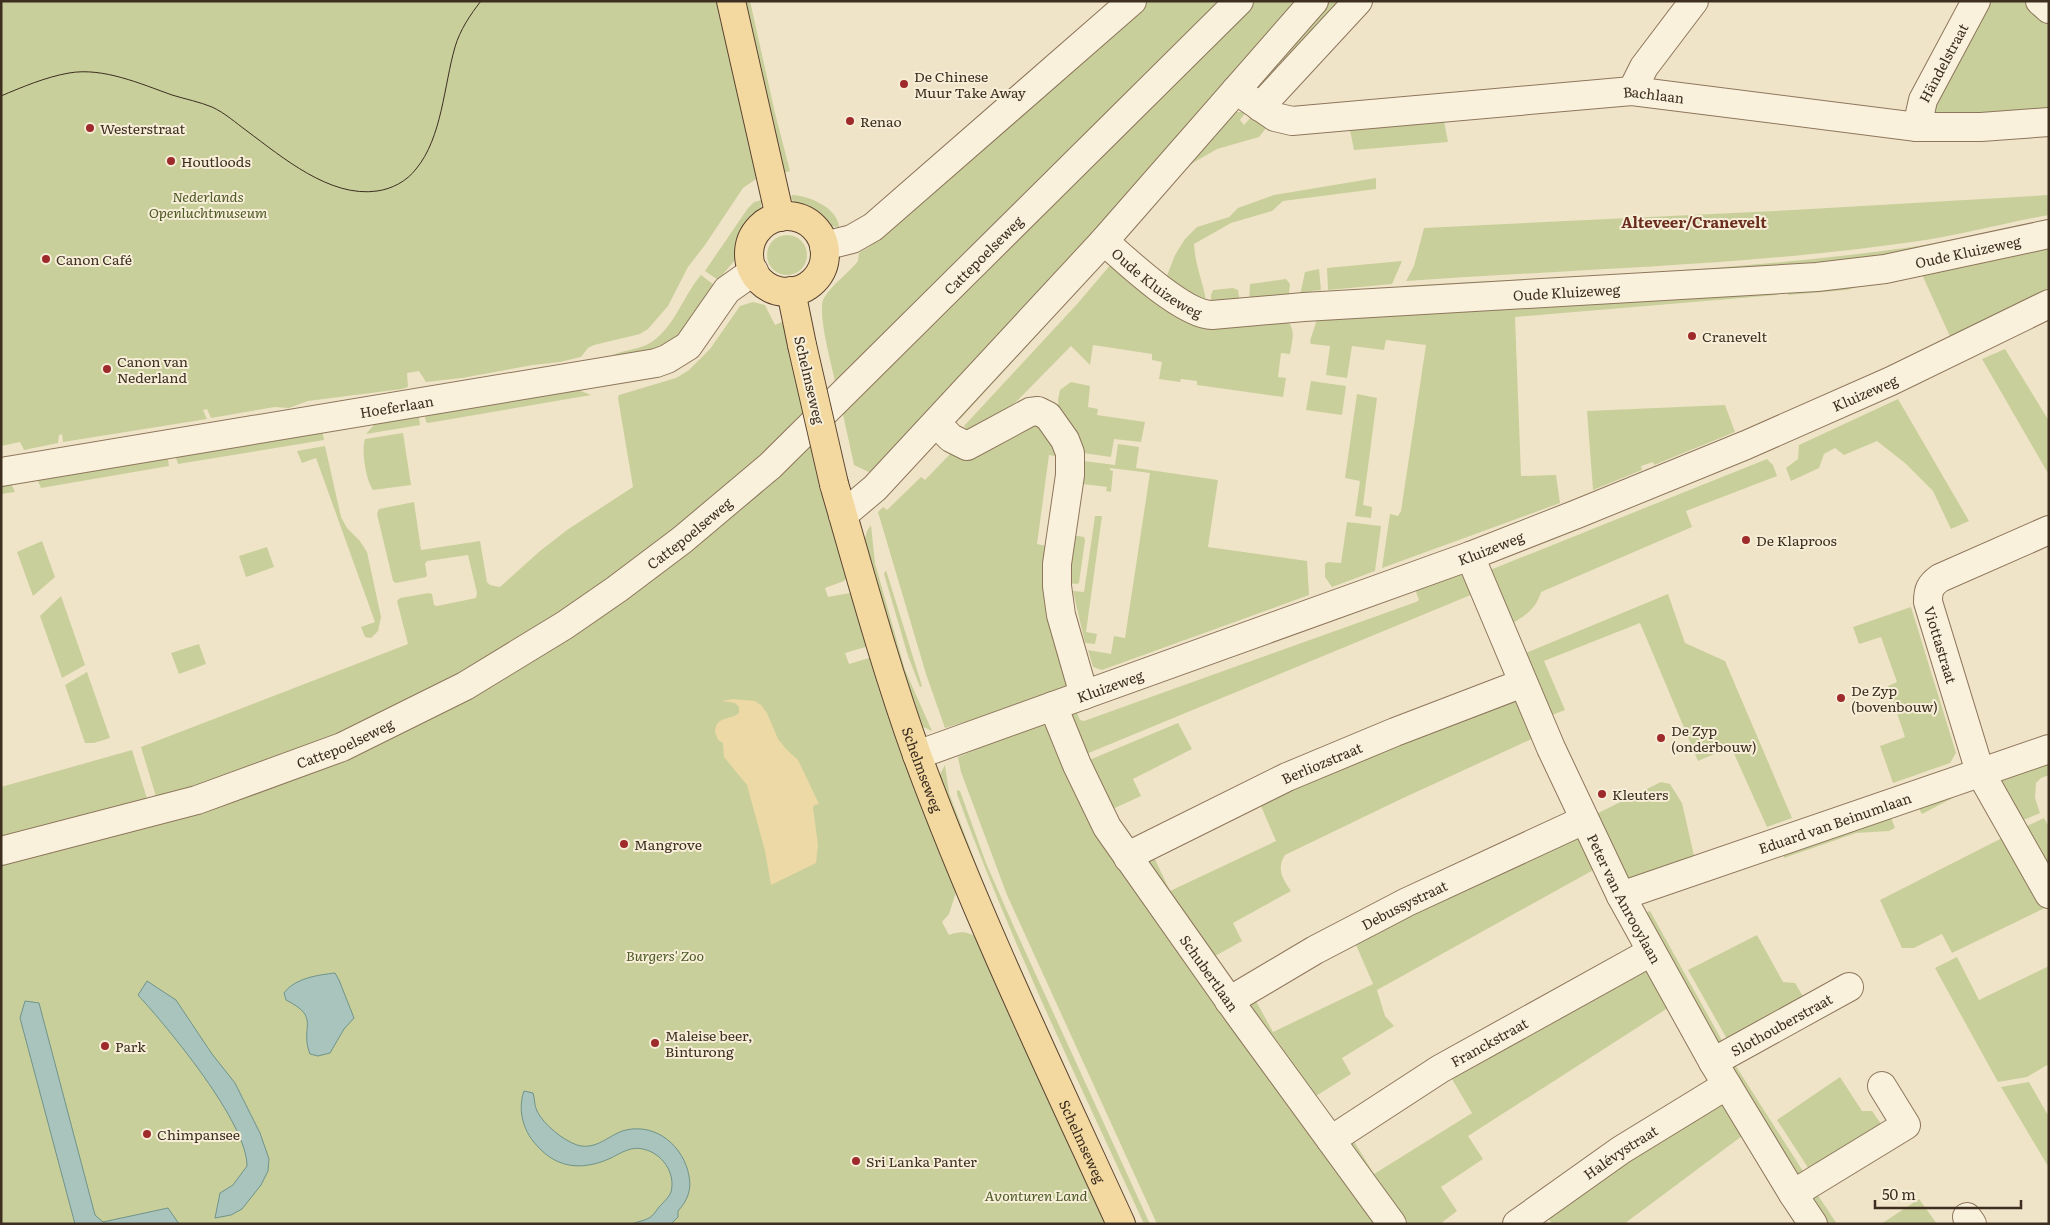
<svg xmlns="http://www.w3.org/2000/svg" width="2050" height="1225" viewBox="0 0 2050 1225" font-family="Literata,serif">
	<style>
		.green { fill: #c9cf9b }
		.sand { fill: #ecd9a5 }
		.water { fill: #a9c4bc; stroke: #6f938a }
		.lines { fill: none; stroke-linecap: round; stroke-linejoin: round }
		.minor-casing { stroke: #8d765c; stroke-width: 30 }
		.major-casing { stroke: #5b4430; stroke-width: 30 }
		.minor { stroke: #faf1dc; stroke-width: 28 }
		.major { stroke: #f3d9a0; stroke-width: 28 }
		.tram { stroke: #3d2e20; stroke-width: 1 }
		.major-bridge-casing { stroke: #5b4430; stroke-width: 30; stroke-linecap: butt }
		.major-bridge { stroke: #f3d9a0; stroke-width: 28 }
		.poi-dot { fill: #9e2a2b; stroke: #f7eed8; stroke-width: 2 }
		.labels { text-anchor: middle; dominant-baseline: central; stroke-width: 4; stroke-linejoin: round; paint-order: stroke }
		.street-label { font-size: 14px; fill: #3d2e20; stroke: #f7eed8 }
		.poi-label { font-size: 14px; fill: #3d2e20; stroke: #f7eed8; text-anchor: start }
		.park-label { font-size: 14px; font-style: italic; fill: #4d5a26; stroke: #f7eed8 }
		.neighbourhood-label { font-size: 15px; font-weight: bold; fill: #6b2e1e; stroke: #f7eed8 }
	</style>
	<rect width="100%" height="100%" fill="#f0e4c8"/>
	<g class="green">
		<polygon points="1,1 722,1 759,177 743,188 705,245 688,267 668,306 648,329 640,334 594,345 588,348 581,357 560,362 533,365 462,378 426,382 419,371 407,373 408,387 402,389 308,401 289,408 275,407 211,418 207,409 203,410 207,419 63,442 62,434 59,435 58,443 24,450 20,442 1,446"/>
		<polygon points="741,1 750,1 775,113 790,171 783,173"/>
		<path d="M1148 1H1223L836 386C833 369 816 311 824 298 832 284 848 274 858 261L859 253 872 245 896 220 990 136Z"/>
		<polygon points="1253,1 1301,1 875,475 854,465 842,410"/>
		<polygon points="1327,1 1348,1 1257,90 1256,83"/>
		<polygon points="1985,1 2027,1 2049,22 2049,108 2035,115 1935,114 1932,109"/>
		<polygon points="1235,112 1246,112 1240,120 1244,125 1252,116 1267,127 1259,137 1217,149 1191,164 1189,161"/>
		<polygon points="1443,116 1448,142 1354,150 1349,125"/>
		<path d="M1376 178V189L1283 201 1272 211 1231 223 1194 244C1195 267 1205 286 1207 308L1165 281 1175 255 1185 239 1197 227 1229 217 1238 208 1274 195Z"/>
		<path d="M792 195C809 196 837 207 839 227 824 228 800 210 791 198Z"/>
		<path d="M2049 195V215C2003 223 1958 236 1912 242 1744 266 1575 269 1406 281L1414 266 1424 228 1793 210Z"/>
		<polygon points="762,200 760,214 747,231 736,259 718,280 705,271 748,208 754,202"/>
		<path d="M2049 219V226L1916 257 1398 295 1403 286 1419 285C1583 276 1749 270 1912 247 1958 240 2003 228 2049 219Z"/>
		<circle cx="787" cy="255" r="20"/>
		<polygon points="2049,242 2049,293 1952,341 1920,270"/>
		<polygon points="1105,261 960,419 958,418 1099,262"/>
		<polygon points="1402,261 1392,284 1328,290 1327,268"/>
		<path d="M1112 263 1179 310 1285 319C1297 328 1292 341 1290 354L1281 353 1278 377 1286 378 1283 397 1197 385V381L1181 379 1180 382 1159 379 1162 362 1152 360V354L1093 345 1090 365 1071 346 1009 409 971 430H967L964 426 1078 303Z"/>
		<polygon points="1319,269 1321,290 1312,291 1306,300 1299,300 1305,272"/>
		<polygon points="1900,274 1847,290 1788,295 1789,292"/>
		<path d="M701 275 714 285 689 326 668 347 609 357C622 349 640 351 653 341 676 324 683 296 701 275Z"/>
		<polygon points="1286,279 1290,284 1288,301 1249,303 1250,284"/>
		<polygon points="1233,288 1238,290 1240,304 1211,308 1211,295 1213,290"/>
		<polygon points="1778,291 1777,295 1515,317 1521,476 1556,475 1560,503 1382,568 1390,514 1398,516 1401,511 1426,345 1386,340 1384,350 1352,346 1347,378 1326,375 1330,346 1311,344 1310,341 1317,319"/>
		<polygon points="753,302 765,305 775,325 784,321 808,414 764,460 561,619 339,739 158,803 141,747 408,644 397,601 400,598 429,593 432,594 434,605 437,606 476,598 477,593 468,555 427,561 425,564 427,575 426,577 396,583 393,581 377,514 379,509 414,502 421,550 480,541 487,582 490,585 500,587 540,551 567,530 633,487 618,398 619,395 676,378 689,370 710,349 740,306"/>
		<polygon points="2005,349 2049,421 2049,475 1982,359"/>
		<polygon points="1311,381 1346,386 1342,415 1306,410"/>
		<polygon points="1071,382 1090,386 1088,407 1098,409 1097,415 1145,422 1141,442 1114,439 1111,457 1083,453 1059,412 1058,400 1060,390"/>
		<polygon points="571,387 591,395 428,423 426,422 424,410"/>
		<polygon points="1357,394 1377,398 1363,505 1372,507 1371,518 1355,516 1360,481 1345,478"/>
		<polygon points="1898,399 1969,521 1951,529 1933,491 1905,463 1877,441 1844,455 1835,448 1824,454 1819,468 1791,481 1786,468 1798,459 1799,445"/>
		<polygon points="1725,405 1735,432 1654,465 1653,462 1641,466 1642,470 1593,490 1587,411"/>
		<polygon points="418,410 420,425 366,434 378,420"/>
		<polygon points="1037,422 1060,457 1049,455 1037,544 1051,547 1067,683 1064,689 1055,695 945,728 926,674 878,512 883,507 887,510 921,477 925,480 953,451"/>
		<polygon points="322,430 324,440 178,464 174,452"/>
		<path d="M403 433 411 485 373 490C366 481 361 450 365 439Z"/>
		<path d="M813 439 847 577 844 581 825 588 828 597 850 593 857 598 869 646 845 653 849 664 872 657 958 886 949 914 942 922 949 935C962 930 969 932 981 940L1110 1224H1V860L412 723Z"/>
		<polygon points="1118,444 1139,447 1136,468 1218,480 1208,547 1307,561 1309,595 1102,670 1093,667 1088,650 1111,654 1114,636 1125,638 1150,473 1110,468 1110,470 1113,471 1111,492 1106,491 1107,487 1083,484 1084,461 1115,465"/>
		<polygon points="325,446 341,517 347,528 360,541 367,552 381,617 378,631 371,638 365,637 361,627 375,622 316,458 302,463 297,451"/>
		<polygon points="167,452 169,466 41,488 35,474"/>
		<path d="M1767 459 1773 465 1777 476 1686 511 1692 527 1541 592C1536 609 1525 616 1510 625L1490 570Z"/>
		<polygon points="9,479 15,492 1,494 1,480"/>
		<polygon points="1095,516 1102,516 1086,632 1097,634 1095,644 1085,643 1073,591 1084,592"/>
		<polygon points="1347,522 1381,526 1375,571 1332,587 1325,577 1325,564 1328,562 1341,563"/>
		<polygon points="871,525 875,563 905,670 932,731 919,725 915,719 864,542 867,531"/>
		<polygon points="1070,535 1084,537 1085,540 1079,583 1077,584 1065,583"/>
		<polygon points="42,541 55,577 33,596 17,552"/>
		<polygon points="267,547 274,567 246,577 239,556"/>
		<polygon points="886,570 922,686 920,687 908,656 884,574"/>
		<polygon points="1456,573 1469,577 1478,592 1079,757 1062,714 1076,710 1080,720 1084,721 1416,602 1419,600 1415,589"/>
		<polygon points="1668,594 1685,643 1725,661 1792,818 1767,827 1731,747 1698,761 1640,623 1544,661 1565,710 1547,717 1521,655"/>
		<polygon points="61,596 85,665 62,678 40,616"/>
		<polygon points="1911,607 1956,753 1950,763 1893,783 1880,746 1905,737 1888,686 1897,682 1881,637 1859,644 1853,627"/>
		<polygon points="199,644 206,664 179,674 171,653"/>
		<polygon points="87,672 110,738 94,743 85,743 65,685"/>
		<path d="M1517 700 1536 737 1401 799 1285 855C1276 869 1283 879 1291 891L1233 923 1242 941 1208 960 1141 856 1151 851 1170 891 1276 841 1258 799Z"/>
		<polygon points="1053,718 1096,817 1387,1224 1157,1224 1007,895 961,772 958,757"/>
		<polygon points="1178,723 1192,749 1133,779 1141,796 1104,813 1082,763"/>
		<polygon points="132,750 149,805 1,842 1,787"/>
		<polygon points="2049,760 2049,775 2041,778 2036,783 2035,798 2040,813 2017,823 2001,783 2002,779"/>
		<polygon points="945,765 949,793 991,903 1136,1224 1130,1224 1014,966 938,778"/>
		<polygon points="1661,782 1670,784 1682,803 1695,860 1629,879 1624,877 1592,816"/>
		<path d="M957 790 960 791 986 863 1014 927 1150 1224H1144C1079 1082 1010 941 957 794Z"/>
		<polygon points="1964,792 1922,814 1917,805"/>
		<polygon points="1890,815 1895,828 1889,831 1856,833 1784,858 1783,852"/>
		<polygon points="2044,818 2049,827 2049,878 2021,829"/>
		<polygon points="2006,836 2047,907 1952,953 1942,934 1914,948 1902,948 1880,900"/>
		<polygon points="1566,838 1579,839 1597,868 1377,990 1385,1016 1394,1026 1342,1058 1351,1074 1316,1096 1312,1096 1242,1001 1252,994 1273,1032 1373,984 1353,938"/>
		<polygon points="1650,911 1725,1046 1719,1046 1641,914"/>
		<polygon points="1757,935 1783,982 1795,983 1807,1003 1731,1046 1688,970"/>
		<polygon points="1957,957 1979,1000 2049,966 2049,1064 2027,1077 1998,1082 1935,968"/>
		<polygon points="1644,971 1650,973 1671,1006 1468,1136 1483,1159 1441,1187 1457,1211 1440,1224 1399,1224 1343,1141 1350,1135 1374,1174 1472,1113 1449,1074"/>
		<polygon points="1732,1060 1808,1179 1797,1177 1732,1075"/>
		<polygon points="1840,1077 1862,1111 1872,1111 1886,1131 1814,1177 1777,1120"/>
		<polygon points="2029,1082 2049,1117 2049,1168 2001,1087"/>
		<polygon points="1717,1102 1724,1105 1746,1133 1624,1224 1552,1224 1545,1213"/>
		<path d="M1815 1191 1837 1224H1821C1815 1214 1808 1202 1815 1191Z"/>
		<polygon points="1919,1199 1937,1224 1881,1224"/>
	</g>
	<path class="sand" d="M733 699 755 701 761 705 767 713 778 739 786 749 798 760 819 804 814 805 813 808 818 845 816 863 771 885 765 851 747 785 724 757 723 743 718 740 715 732C716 715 730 721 739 713V707L735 703 722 701Z"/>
	<g class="water">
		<path d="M335 973 339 980 354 1018 344 1029 330 1053 318 1056 310 1054C299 1027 322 1018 286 1000L284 993C295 978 318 975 335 973Z"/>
		<path d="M147 981 176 1000 212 1054 235 1083 260 1133 269 1159 268 1171 261 1185 242 1209 231 1215 215 1218 220 1193 233 1185 247 1166C247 1122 168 1028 138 995Z"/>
		<polygon points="25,1001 39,1003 95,1215 103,1222 168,1208 179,1224 75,1224 20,1018"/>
		<path d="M524 1091 533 1093C535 1099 534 1105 537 1111 544 1125 563 1140 577 1145 597 1151 609 1134 626 1130 657 1123 684 1147 689 1176 692 1190 687 1201 678 1211V1217L671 1224H631C636 1222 644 1221 649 1218 653 1216 656 1211 659 1207 663 1203 669 1197 671 1192 676 1173 662 1153 643 1149 631 1146 621 1153 611 1158 580 1172 554 1168 533 1141 522 1127 518 1108 524 1091Z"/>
	</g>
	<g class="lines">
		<defs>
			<g id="minor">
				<polyline points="2040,1 2049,9"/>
				<path id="s1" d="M1236 90 1275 117 1292 121 1632 91 1917 127H1981L2049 122"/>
				<polyline points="1632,91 1644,67 1694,1"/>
				<polyline points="1260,107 1358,1"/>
				<path id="s2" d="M1917 127 1923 100 1976 1"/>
				<path id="s3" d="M1104 241C1126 261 1184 315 1212 315L1304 307 1817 277 1885 269 2049 234"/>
				<polyline points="824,246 852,239 873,227 1132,1"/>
				<polyline points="936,423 951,438 967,446 1030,412 1038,411 1048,416 1065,440 1070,453 1070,475 1057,564 1057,586 1061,615 1084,695"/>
				<path id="s4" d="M1 472 656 363 667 359 688 346 727 290 754 271"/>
				<polyline points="843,515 875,488 1104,241 1314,1"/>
				<path id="s5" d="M2049 530 1940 578C1930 585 1928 590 1928 602L1980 772 2049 894"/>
				<path id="s6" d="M1470 556 1551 748 1621 896 1713 1062 1793 1194 1813 1224"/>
				<path id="s7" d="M1053 706 1077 765 1107 827 1238 1013 1392 1224"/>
				<path id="s8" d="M917 755 1470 556 1577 514 1746 445 1891 381 2049 304"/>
				<path id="s9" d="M1 851 197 800 342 747 465 686 565 625 617 589 682 540 770 466 1239 1"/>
				<path id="s10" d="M1128 858 1140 850 1287 777 1395 732 1523 683"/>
				<path id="s11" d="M1621 896 2049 749"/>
				<path id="s12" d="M1229 1001 1315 950 1407 902 1584 820"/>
				<path id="s13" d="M1713 1062 1849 987"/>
				<path id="s14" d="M1331 1140 1440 1069 1651 952"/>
				<polyline points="1793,1194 1906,1125 1882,1086"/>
				<polyline points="1967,1217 1972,1224"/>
				<path id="s15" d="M1517 1224 1621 1150 1727 1085"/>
			</g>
			<g id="major">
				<polyline points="731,1 780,217"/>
				<circle cx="787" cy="254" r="38"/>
				<polyline points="791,291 802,345"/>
				<path id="s16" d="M834 484C860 574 885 666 917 755 976 915 1050 1069 1121 1224"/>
			</g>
		</defs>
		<use href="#minor" class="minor-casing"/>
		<use href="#major" class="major-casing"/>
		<use href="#minor" class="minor"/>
		<use href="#major" class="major"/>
		<path class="tram" d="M1 96C22 87 46 77 69 73 103 67 141 84 172 95 185 99 200 102 212 107 225 113 236 123 247 131 282 157 330 198 377 191 392 189 407 181 416 169 442 138 444 85 455 47 460 30 470 15 481 1"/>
		<defs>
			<polyline id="major-bridge" points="802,345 834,484"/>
		</defs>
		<use href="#major-bridge" class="major-bridge-casing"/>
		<use href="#major-bridge" class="major-bridge"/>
	</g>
	<g class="poi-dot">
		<circle cx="904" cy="84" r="5"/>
		<circle cx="850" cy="121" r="5"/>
		<circle cx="90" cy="128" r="5"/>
		<circle cx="171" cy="161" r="5"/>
		<circle cx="46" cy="259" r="5"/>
		<circle cx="1692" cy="336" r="5"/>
		<circle cx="107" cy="369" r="5"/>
		<circle cx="1746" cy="540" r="5"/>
		<circle cx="1841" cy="698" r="5"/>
		<circle cx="1661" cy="738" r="5"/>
		<circle cx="1602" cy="794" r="5"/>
		<circle cx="624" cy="844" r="5"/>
		<circle cx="655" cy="1043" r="5"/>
		<circle cx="105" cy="1046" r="5"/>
		<circle cx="147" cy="1134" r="5"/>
		<circle cx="856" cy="1161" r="5"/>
	</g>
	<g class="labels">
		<g class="street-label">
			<text stroke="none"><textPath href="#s2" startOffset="70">Händelstraat</textPath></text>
			<text stroke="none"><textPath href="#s1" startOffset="428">Bachlaan</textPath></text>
			<text stroke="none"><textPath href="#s3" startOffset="892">Oude Kluizeweg</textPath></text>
			<text stroke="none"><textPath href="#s9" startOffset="1171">Cattepoelseweg</textPath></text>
			<text stroke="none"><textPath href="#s3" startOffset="68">Oude Kluizeweg</textPath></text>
			<text stroke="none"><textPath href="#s3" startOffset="488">Oude Kluizeweg</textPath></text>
			<text transform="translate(810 380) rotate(77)">Schelmseweg</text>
			<text stroke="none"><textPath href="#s8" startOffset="1015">Kluizeweg</textPath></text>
			<text stroke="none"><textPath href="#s4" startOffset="401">Hoeferlaan</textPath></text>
			<text stroke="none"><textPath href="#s9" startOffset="766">Cattepoelseweg</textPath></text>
			<text stroke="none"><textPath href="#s8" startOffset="610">Kluizeweg</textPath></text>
			<text stroke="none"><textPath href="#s5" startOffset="192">Viottastraat</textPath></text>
			<text stroke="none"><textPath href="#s8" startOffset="205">Kluizeweg</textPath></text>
			<text stroke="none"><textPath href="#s9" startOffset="361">Cattepoelseweg</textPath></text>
			<text stroke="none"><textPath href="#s10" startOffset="216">Berliozstraat</textPath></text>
			<text stroke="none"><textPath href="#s16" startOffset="299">Schelmseweg</textPath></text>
			<text stroke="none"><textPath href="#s11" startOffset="226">Eduard van Beinumlaan</textPath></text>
			<text stroke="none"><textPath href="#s6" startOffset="376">Peter van Anrooylaan</textPath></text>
			<text stroke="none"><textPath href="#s12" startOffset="200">Debussystraat</textPath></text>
			<text stroke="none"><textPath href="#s7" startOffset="311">Schubertlaan</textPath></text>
			<text stroke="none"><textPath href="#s13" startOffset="78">Slothouberstraat</textPath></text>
			<text stroke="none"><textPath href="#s14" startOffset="186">Franckstraat</textPath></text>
			<text stroke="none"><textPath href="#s16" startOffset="704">Schelmseweg</textPath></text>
			<text stroke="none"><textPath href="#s15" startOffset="126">Halévystraat</textPath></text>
		</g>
		<g class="poi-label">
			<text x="914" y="76">De Chinese<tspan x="914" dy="16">Muur Take Away</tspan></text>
			<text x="860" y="121">Renao</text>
			<text x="100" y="128">Westerstraat</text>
			<text x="181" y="161">Houtloods</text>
			<text x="56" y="259">Canon Café</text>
			<text x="1702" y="336">Cranevelt</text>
			<text x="117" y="361">Canon van<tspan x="117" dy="16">Nederland</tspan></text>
			<text x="1756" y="540">De Klaproos</text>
			<text x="1851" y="690">De Zyp<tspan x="1851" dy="16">(bovenbouw)</tspan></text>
			<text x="1671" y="730">De Zyp<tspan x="1671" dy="16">(onderbouw)</tspan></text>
			<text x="1612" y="794">Kleuters</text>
			<text x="634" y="844">Mangrove</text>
			<text x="665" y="1035">Maleise beer,<tspan x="665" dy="16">Binturong</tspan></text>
			<text x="115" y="1046">Park</text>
			<text x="157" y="1134">Chimpansee</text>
			<text x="866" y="1161">Sri Lanka Panter</text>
		</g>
		<g class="park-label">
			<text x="208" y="196">Nederlands<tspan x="208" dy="16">Openluchtmuseum</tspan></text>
			<text x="665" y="955">Burgers' Zoo</text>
			<text x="1036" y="1195">Avonturen Land</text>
		</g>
		<g class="neighbourhood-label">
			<text x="1694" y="221">Alteveer/Cranevelt</text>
		</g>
	</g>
	<rect width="2050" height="1225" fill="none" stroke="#3d2e20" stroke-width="5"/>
	<path d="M1875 1200v8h146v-8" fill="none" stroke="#3d2e20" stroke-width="2.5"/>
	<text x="1882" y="1200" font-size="15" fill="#3d2e20" stroke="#f7eed8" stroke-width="4" paint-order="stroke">50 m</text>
</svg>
